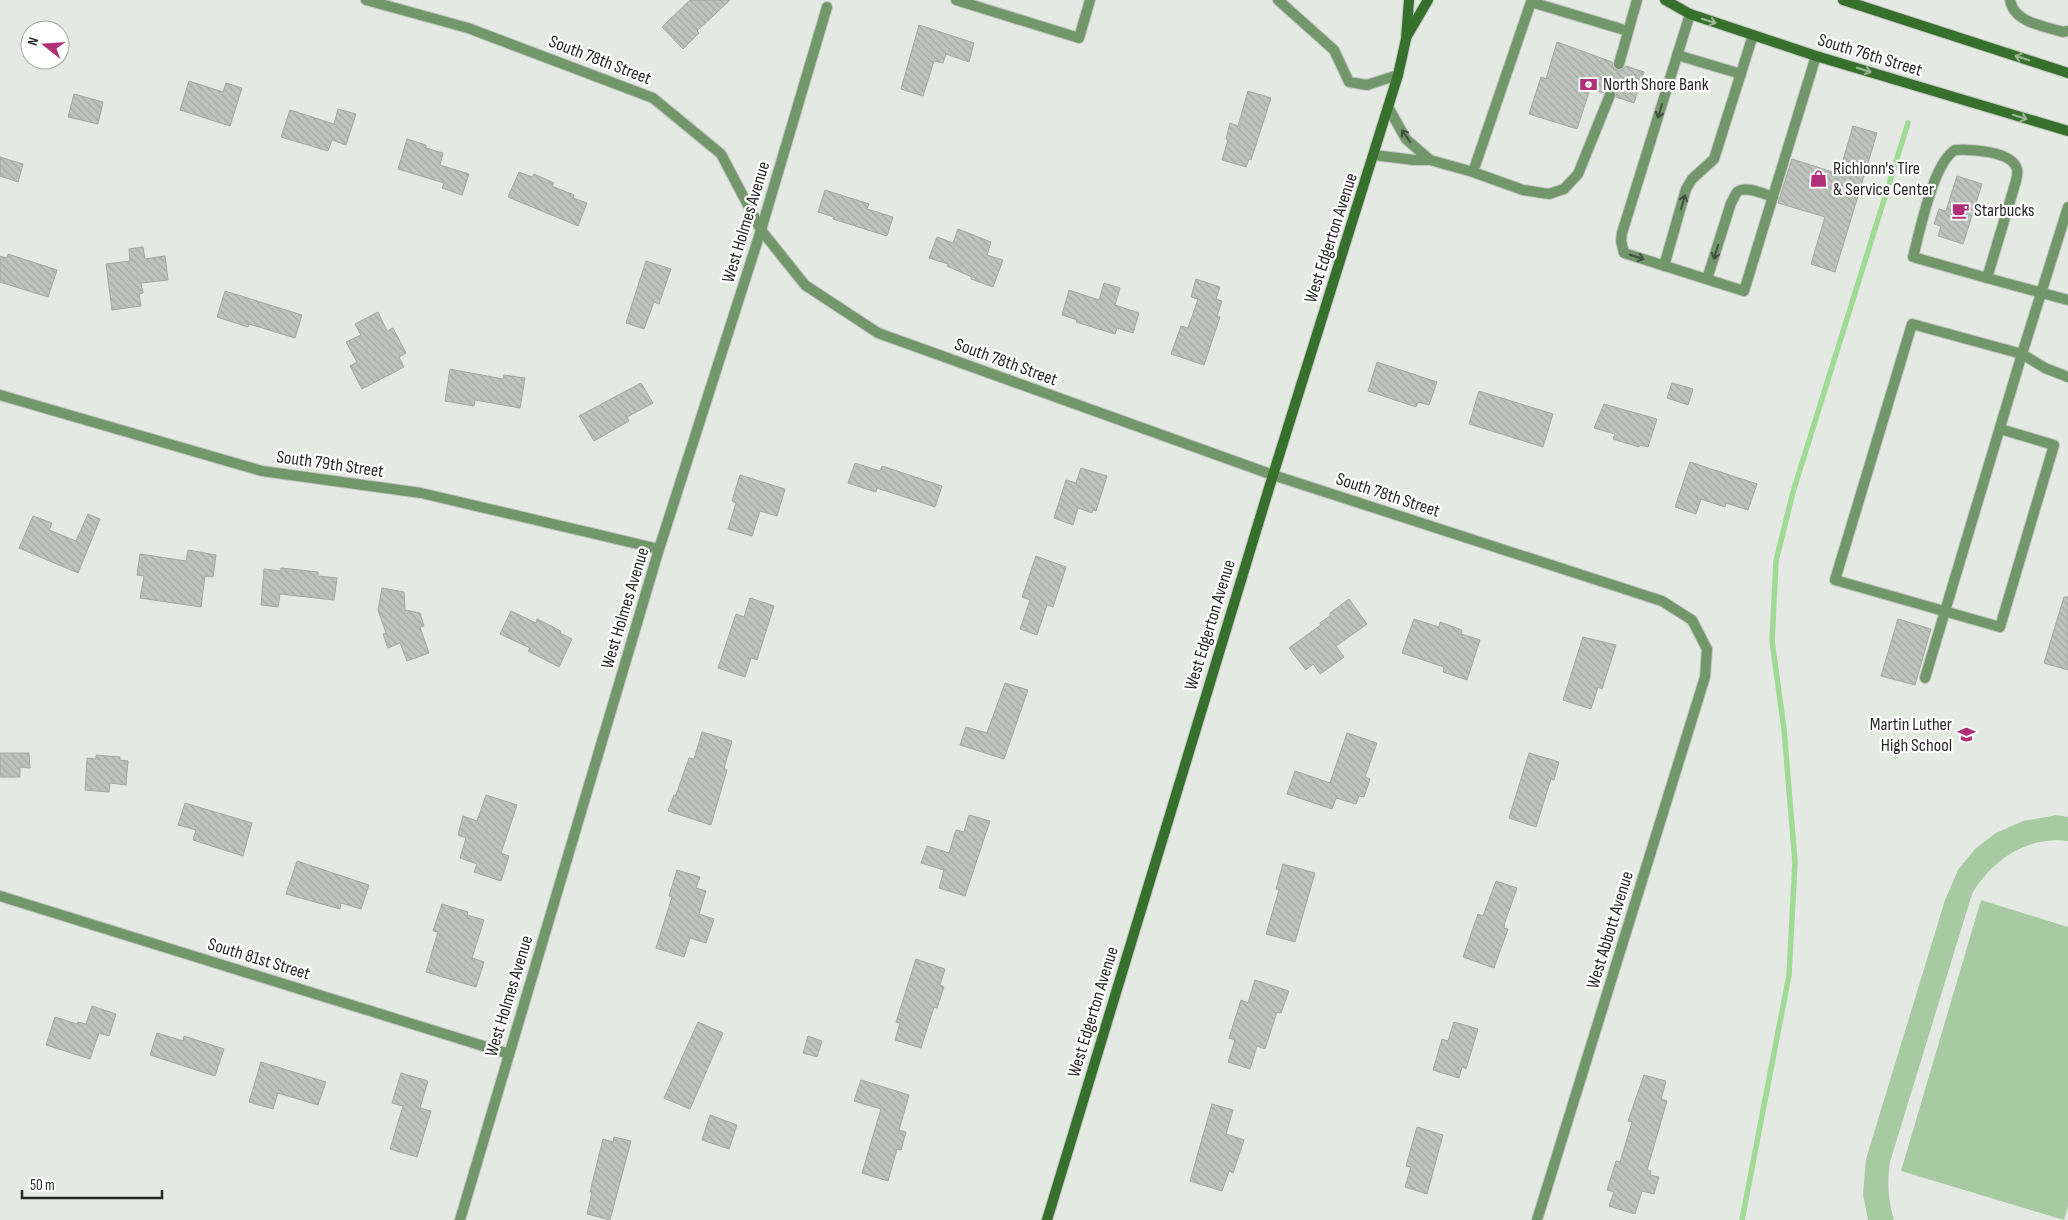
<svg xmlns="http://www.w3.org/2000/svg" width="2068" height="1220" viewBox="0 0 2068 1220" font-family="'Sofia Sans Condensed',sans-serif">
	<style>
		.green { fill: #a8caa2 }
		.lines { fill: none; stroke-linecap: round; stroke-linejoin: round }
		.stream { stroke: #a1da96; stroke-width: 5.5 }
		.building { fill: url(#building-back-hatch); stroke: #a2a7a1 }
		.lane-casing { stroke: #c2c7c1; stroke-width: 12 }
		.street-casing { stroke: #c2c7c1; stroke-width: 12 }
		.secondary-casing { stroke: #c2c7c1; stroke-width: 12 }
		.lane { stroke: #72976b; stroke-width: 10 }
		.street { stroke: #72976b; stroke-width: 10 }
		.secondary { stroke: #376f2c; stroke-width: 10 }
		.oneway { stroke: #9bb796 }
		.oneway2 { stroke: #41503f }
		.labels { text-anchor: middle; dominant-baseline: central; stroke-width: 4.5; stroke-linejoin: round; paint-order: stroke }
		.street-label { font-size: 18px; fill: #272927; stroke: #fff }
		.poi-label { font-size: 18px; fill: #272927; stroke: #fff; text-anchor: start }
	</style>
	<defs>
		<pattern id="building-back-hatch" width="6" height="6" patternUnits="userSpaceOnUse" patternTransform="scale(1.25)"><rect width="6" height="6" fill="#bec4bd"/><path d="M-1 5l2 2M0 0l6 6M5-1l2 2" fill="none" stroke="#a3a8a2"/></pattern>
	</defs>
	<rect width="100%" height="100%" fill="#e4eae3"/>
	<g class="green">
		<path d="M2057 815 2068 817V841C2026 836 1992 860 1972 894L1890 1162C1887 1183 1888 1200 1894 1220H1868L1863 1194 1866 1159 1945 900 1958 870 1975 849 1996 833 2023 821Z"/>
		<polygon points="1981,900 2068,927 2068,1206 2064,1220 1901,1171"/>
	</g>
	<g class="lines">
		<polyline class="stream" points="1742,1220 1789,975 1795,862 1784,729 1772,641 1776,561 1793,492 1908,123"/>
	</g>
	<g class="building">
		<polygon points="690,0 730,0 697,31 699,33 683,49 662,27"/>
		<polygon points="919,25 974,43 969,62 946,54 943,63 934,61 923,96 901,89"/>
		<polygon points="1557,42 1612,62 1613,66 1617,70 1621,70 1626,66 1644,72 1634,103 1616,97 1616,91 1612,88 1606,89 1603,93 1590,89 1577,129 1529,114 1541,77 1546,79"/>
		<polygon points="189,81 223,92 226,83 242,88 230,126 180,110"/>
		<polygon points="1248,91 1271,98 1251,160 1249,159 1246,167 1222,160 1228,140 1226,139 1230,123 1238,126"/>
		<polygon points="74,94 103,102 98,124 68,117"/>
		<polygon points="338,109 356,114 346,145 332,140 328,151 281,137 290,110 334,124"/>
		<polygon points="1853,126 1877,133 1835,272 1811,264 1825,217 1778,203 1792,159 1839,174"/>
		<polygon points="407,139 426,145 426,148 443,153 440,165 469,174 462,195 442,188 444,183 398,169"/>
		<polygon points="0,157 23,164 18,182 0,176"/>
		<polygon points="519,172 532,177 534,174 554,183 552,186 574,195 573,198 587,203 578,226 508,197"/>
		<polygon points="1957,176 1982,184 1963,244 1938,236 1941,226 1934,224 1939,209 1946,211"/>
		<polygon points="825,190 869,204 867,209 893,217 887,236 833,219 834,217 818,212"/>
		<polygon points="958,229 991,242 987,255 1003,260 993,287 971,279 972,277 947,266 948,264 929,258 937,237 953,243"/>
		<polygon points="143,247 145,259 165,256 168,280 141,283 143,293 139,294 141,306 112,310 106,264 130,261 129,249"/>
		<polygon points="8,254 57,270 48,297 0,282 0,256 7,258"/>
		<polygon points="646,261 671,269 659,304 654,302 644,329 626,323"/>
		<polygon points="1196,279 1220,287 1216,299 1222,301 1217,316 1220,317 1204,365 1171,354 1181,326 1188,328 1198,299 1191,297"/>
		<polygon points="1104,283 1120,288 1115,305 1139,313 1133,333 1117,328 1115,334 1076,322 1077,320 1062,315 1069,290 1099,300"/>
		<polygon points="225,291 302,315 295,338 249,324 248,327 217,317"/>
		<polygon points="378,312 387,331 393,328 406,353 399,357 404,367 362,389 350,366 357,362 346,342 361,335 355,324"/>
		<polygon points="1377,362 1437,382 1429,405 1418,402 1416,407 1368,391"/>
		<polygon points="450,369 503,379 504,375 525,378 520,408 475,400 474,406 445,401"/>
		<polygon points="641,383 653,403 627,417 629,421 594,441 579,416"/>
		<polygon points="1672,383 1693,389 1688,405 1667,398"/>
		<polygon points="1479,391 1553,414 1543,447 1469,424"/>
		<polygon points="1604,404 1657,419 1648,447 1640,445 1639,447 1613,439 1615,434 1594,428"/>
		<polygon points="1690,462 1757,484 1748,510 1726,503 1725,507 1701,499 1696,514 1675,507"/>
		<polygon points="855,463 880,471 882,466 942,486 935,507 877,488 876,492 848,483"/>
		<polygon points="1081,468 1107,476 1096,511 1093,510 1092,513 1078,508 1073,525 1054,518 1066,480 1076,483"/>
		<polygon points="740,475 785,489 777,516 760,511 752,536 728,529 736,503 732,501"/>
		<polygon points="88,514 100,519 78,573 19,548 33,516 52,523 49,530 76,541"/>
		<polygon points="188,550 216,555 213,577 205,576 201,607 140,598 144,576 137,575 140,554 186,561"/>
		<polygon points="1036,556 1066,567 1053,607 1047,605 1037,635 1020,629 1030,600 1022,597"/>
		<polygon points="281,568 318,572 318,576 337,578 334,600 280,594 278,607 261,605 264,569 281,571"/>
		<polygon points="382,588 404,592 405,610 420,613 424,626 420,627 429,653 407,661 400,643 388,648 383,634 386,633 378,610"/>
		<polygon points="2064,597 2068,597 2068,670 2044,663"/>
		<polygon points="750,598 774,606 757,660 751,658 745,677 718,668 736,614 744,617"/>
		<polygon points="1349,599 1367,624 1336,646 1344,657 1320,674 1313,664 1306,670 1289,648 1321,625 1320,623 1330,616 1330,613"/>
		<polygon points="511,611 536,623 537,619 561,631 560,633 572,639 559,667 528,651 530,648 500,634"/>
		<polygon points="1414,619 1439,627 1440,622 1462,630 1461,634 1480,640 1467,680 1443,672 1444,667 1402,653"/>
		<polygon points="1898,619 1931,629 1915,685 1881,676"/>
		<polygon points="1583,637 1616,645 1602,689 1598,687 1591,709 1563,700"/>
		<polygon points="1005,683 1028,690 1004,759 960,745 966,727 987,733"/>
		<polygon points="702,732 732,741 724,768 727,770 711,825 668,811 674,795 676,795 689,758 694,759"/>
		<polygon points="1347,733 1377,743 1365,777 1370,779 1364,797 1359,796 1356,804 1336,798 1332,809 1287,794 1295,771 1330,783"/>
		<polygon points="0,753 29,753 30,768 20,767 20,777 0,777"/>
		<polygon points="1529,753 1559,762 1554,780 1551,779 1536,827 1509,818"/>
		<polygon points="96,755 120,757 120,760 128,761 126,785 110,783 109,792 85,790 87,758 96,759"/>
		<polygon points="486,795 517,805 501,853 509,856 501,881 474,872 477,864 460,858 466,838 458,835 463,816 477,821"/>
		<polygon points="185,803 252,823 243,856 193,840 196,830 178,825"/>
		<polygon points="969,815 990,821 965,896 939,888 944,870 921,863 927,846 949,853 956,830 964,832"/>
		<polygon points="297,861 369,885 361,909 341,903 340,909 286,894"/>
		<polygon points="1283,864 1315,873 1295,942 1266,934 1279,890 1276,889"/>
		<polygon points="677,870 700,877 696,888 706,891 699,914 714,919 706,943 690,938 684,957 656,948 672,897 669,896"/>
		<polygon points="1496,881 1517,888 1505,922 1504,928 1508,929 1494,968 1463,957 1478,914 1483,916"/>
		<polygon points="442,904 468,912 467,915 484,920 472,958 484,962 476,987 426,972 438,932 433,931"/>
		<polygon points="916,959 945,969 940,985 944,987 937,1008 934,1007 921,1048 895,1040 900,1023 896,1022"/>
		<polygon points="1255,980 1289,991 1281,1013 1277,1012 1265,1049 1257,1046 1250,1069 1228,1062 1235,1040 1229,1038 1241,1000 1248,1003"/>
		<polygon points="92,1006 116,1014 109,1036 99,1033 90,1059 46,1045 55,1017 77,1024 78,1022 86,1024"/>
		<polygon points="698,1022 723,1033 690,1109 664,1098"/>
		<polygon points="1454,1022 1478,1029 1466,1069 1462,1067 1459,1078 1433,1070 1442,1039 1448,1041"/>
		<polygon points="157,1033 183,1041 184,1036 224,1049 215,1076 150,1055"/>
		<polygon points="808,1036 822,1041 817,1057 803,1053"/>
		<polygon points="261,1062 326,1082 318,1105 278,1093 273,1109 249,1102"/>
		<polygon points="401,1073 428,1081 420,1108 431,1111 417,1157 390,1149 403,1106 392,1103"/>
		<polygon points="1644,1075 1666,1081 1661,1099 1667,1101 1647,1170 1651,1171 1650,1175 1659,1177 1654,1194 1642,1191 1635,1214 1609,1206 1614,1192 1607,1190 1616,1161 1620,1162 1632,1122 1628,1121"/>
		<polygon points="861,1080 909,1095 899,1130 906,1132 901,1150 897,1149 888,1181 862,1173 881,1109 854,1101"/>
		<polygon points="1212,1104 1233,1110 1226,1134 1244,1140 1233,1173 1229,1171 1222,1191 1190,1181"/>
		<polygon points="710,1115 737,1125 729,1149 702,1140"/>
		<polygon points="1417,1127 1443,1135 1427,1194 1405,1187 1411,1167 1406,1166"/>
		<polygon points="614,1137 631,1141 610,1220 587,1214 592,1192 590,1192 603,1139 613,1142"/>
	</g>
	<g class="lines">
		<defs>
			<g id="lane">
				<polyline points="956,0 1079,38 1090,0"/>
				<polyline points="1278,0 1334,50 1349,82 1367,85 1398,75"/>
				<path d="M2010 0C2014 23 2044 26 2063 32L2068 31"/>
				<polyline points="1690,14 1622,233 1621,241 1624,253 1744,291 1816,56"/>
				<polyline points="1677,55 1741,74"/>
				<polyline points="1619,64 1637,0"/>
				<polyline points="1388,107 1406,139 1430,160"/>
				<path d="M1955 150C1971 149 2012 151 2017 169 2018 172 2017 177 2016 181L1987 278 1913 257C1920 231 1933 163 1955 150Z"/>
				<polyline points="1374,155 1414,160 1430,160 1473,172 1523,190 1549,194 1564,189 1578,174 1610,95"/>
				<polyline points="1473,172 1531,2 1628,31"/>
				<polyline points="1664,266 1686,189 1692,179 1714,159 1753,35"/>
				<polyline points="1987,278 2068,300"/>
				<path d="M1707 279 1731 203C1733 200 1735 195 1737 192 1745 185 1764 194 1773 197"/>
				<polyline points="2000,429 2054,445 2000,627 1835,580 1912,324 2022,354 2045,368 2068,377"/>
				<polyline points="1925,678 2022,354 2068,207"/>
			</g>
			<g id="street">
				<polyline points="366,0 468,28 653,98 721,154 761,230 805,285 878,333 1273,475 1662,601 1692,620 1707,649 1705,677 1537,1220"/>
				<polyline points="0,395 262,471 421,493 659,549"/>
				<polyline points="0,896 509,1054"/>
				<polyline points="460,1220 659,549 761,230 827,7"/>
			</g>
			<g id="secondary">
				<polyline points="1665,0 1690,14 1816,56 2068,131"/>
				<polyline points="1843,0 2068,73"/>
				<polyline points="1407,36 1428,0"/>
				<polyline points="1047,1220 1273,475 1398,75 1406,39 1409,0"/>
			</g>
		</defs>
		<use href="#lane" class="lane-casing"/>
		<use href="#street" class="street-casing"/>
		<use href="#secondary" class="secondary-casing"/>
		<use href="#lane" class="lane"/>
		<use href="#street" class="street"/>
		<use href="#secondary" class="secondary"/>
	</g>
	<defs><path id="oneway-shaft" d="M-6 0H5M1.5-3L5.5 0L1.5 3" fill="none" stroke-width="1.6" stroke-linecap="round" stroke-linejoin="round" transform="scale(1.25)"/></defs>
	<g class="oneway">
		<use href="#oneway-shaft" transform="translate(1709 21) rotate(18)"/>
		<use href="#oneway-shaft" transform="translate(2022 58) rotate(-162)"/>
		<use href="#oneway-shaft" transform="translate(1864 70) rotate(17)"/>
		<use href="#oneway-shaft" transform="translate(2020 117) rotate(17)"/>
	</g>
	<g class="oneway2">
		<use href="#oneway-shaft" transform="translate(1660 111) rotate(107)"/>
		<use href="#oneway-shaft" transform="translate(1406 136) rotate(-125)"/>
		<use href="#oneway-shaft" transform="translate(1683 202) rotate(-74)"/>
		<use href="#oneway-shaft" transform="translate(1716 252) rotate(107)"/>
		<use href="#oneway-shaft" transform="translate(1637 257) rotate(18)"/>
	</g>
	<defs>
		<symbol id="bank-bare" viewBox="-9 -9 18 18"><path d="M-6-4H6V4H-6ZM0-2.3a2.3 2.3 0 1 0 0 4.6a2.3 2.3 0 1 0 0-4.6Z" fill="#b12e78" stroke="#fff" stroke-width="2.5" paint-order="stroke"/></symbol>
		<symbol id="shop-bare" viewBox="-9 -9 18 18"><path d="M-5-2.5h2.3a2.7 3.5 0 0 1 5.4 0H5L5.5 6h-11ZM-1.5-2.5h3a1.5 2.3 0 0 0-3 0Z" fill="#b12e78" stroke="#fff" stroke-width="2.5" paint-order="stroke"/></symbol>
		<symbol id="cafe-bare" viewBox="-9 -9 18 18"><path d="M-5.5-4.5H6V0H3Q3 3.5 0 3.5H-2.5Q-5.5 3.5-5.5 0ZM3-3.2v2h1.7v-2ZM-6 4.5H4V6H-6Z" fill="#b12e78" stroke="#fff" stroke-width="2.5" paint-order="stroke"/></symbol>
		<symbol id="school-bare" viewBox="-9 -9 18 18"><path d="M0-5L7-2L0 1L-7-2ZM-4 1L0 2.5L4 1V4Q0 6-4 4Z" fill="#b12e78" stroke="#fff" stroke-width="2.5" paint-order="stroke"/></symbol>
	</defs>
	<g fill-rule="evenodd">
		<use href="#bank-bare" x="1576" y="72" width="25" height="25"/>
		<use href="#shop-bare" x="1806" y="166" width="25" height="25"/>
		<use href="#cafe-bare" x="1948" y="198" width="25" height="25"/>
		<use href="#school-bare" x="1954" y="722" width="25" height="25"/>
	</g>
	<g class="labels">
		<g class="street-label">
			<text transform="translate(1870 55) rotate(17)">South 76th Street</text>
			<text transform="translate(600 60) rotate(21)">South 78th Street</text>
			<text transform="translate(746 222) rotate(-73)">West Holmes Avenue</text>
			<text transform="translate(1331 238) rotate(-72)">West Edgerton Avenue</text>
			<text transform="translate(1006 362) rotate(20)">South 78th Street</text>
			<text transform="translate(330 464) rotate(8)">South 79th Street</text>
			<text transform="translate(1388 495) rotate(18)">South 78th Street</text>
			<text transform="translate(625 608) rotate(-73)">West Holmes Avenue</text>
			<text transform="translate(1210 625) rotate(-73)">West Edgerton Avenue</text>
			<text transform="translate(1610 930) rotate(-73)">West Abbott Avenue</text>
			<text transform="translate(259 959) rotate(17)">South 81st Street</text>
			<text transform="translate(509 996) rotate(-73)">West Holmes Avenue</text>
			<text transform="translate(1093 1012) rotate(-73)">West Edgerton Avenue</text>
		</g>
		<g class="poi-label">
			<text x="1603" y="84">North Shore Bank</text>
			<text x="1833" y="168">Richlonn's Tire<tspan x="1833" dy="21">&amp; Service Center</tspan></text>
			<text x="1974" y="210">Starbucks</text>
			<text x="1952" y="724" text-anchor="end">Martin Luther<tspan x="1952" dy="21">High School</tspan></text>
		</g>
	</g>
	<g transform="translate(45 45) rotate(287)"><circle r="24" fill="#ffffff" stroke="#a9a9a9"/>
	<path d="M0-4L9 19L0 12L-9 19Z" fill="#b12e78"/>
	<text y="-8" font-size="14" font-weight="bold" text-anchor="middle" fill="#272927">N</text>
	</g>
	<path d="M22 1190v8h140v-8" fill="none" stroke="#272927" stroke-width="2.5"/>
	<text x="30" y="1190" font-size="15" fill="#272927" stroke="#ffffff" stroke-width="4" paint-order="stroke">50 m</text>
</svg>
